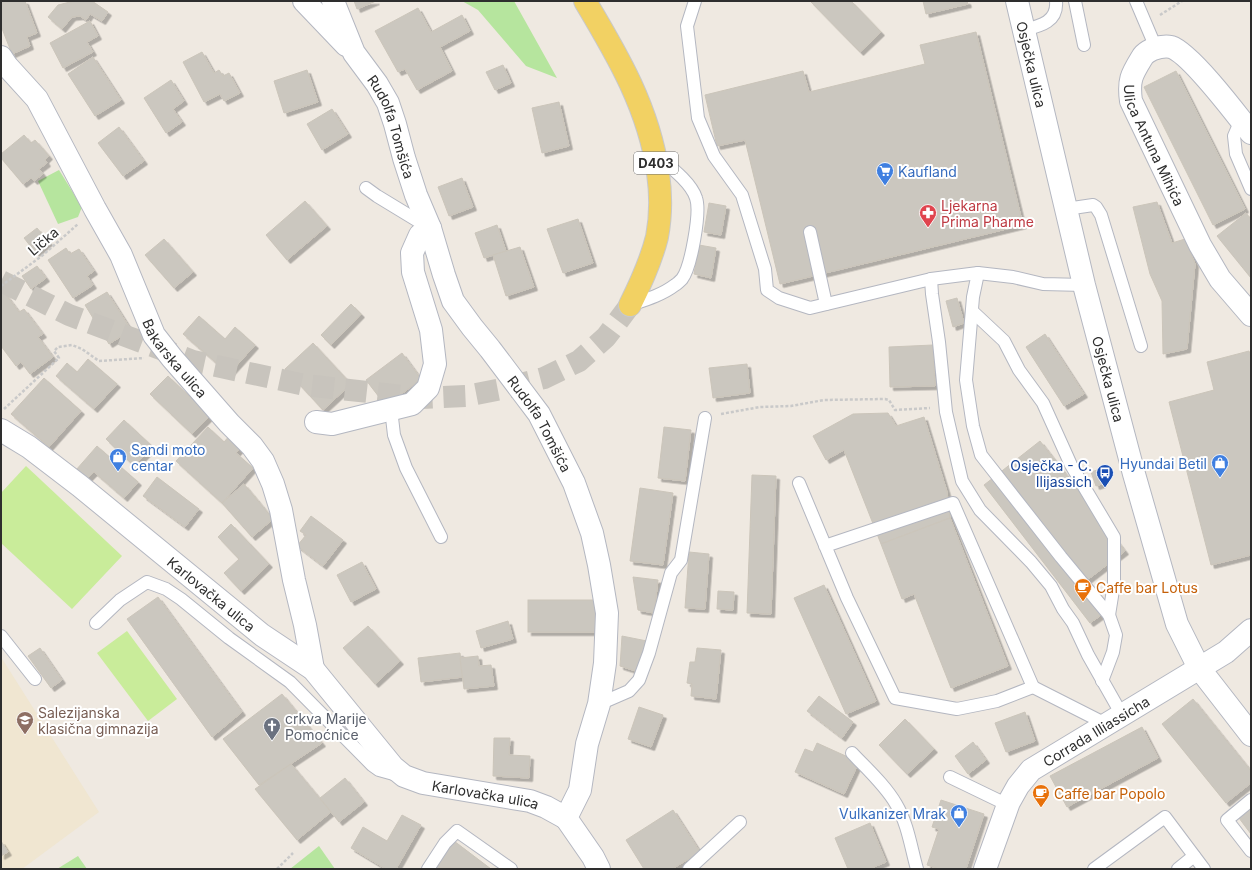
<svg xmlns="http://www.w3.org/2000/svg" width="1252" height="870" viewBox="0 0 1252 870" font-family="Inter,sans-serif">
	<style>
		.education { fill: #f0e6d1 }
		.green { fill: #b6e59e }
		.pitch { fill: #c9ec9a }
		.building { fill: #cbc7bf; stroke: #cbc5ba; filter: url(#shadow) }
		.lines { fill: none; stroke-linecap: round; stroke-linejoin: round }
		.primary-tunnel { stroke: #c8c4bd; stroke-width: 22; stroke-dasharray: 22 11; stroke-linecap: butt }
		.service-casing { stroke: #b4b7c1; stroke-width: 14 }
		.minor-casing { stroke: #b4b7c1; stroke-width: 24 }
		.secondary-casing { stroke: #b4b7c1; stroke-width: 24 }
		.primary-casing { stroke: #c9c9c9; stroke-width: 24 }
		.path { stroke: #c9c9c9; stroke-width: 2.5; stroke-dasharray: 3 2; stroke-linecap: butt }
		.service { stroke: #fff; stroke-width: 12 }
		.minor { stroke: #fff; stroke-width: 22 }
		.secondary { stroke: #fff; stroke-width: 22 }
		.primary { stroke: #f2d163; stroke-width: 22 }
		.labels { text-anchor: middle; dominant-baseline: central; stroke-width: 4; stroke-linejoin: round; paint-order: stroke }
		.shield { fill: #fff; stroke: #6d6d6d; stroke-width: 1 }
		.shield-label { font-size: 13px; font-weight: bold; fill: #2e2e2e }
		.street-label { font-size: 14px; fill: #2e2e2e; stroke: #fff }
		.shop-label { font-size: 14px; fill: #366cbe; stroke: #fff; text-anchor: start }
		.health-label { font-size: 14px; fill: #be3a42; stroke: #fff; text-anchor: start }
		.transit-label { font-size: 14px; fill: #164399; stroke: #fff; text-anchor: end }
		.food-label { font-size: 14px; fill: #c56008; stroke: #fff; text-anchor: start }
		.education-label { font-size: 14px; fill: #785e54; stroke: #fff; text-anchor: start }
		.worship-label { font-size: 14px; fill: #5b616d; stroke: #fff; text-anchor: start }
	</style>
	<defs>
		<filter id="shadow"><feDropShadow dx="3.5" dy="3.5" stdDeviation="0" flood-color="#0004"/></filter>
	</defs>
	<rect width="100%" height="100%" fill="#efe9e1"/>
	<polygon class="education" points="1,657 99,812 22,869 1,869"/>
	<g class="green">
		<polygon points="462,1 514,1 557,78 526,66 478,10"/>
		<polygon points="59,170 82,207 78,217 58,224 38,181"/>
		<polygon points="319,846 335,869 290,869"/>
		<polygon points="78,856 87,869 57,869"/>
	</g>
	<g class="pitch">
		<polygon points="26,466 122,556 72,609 1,543 1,493"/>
		<polygon points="127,631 177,699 148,721 97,653"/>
	</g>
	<g class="building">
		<polygon points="3,1 25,1 37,33 27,37 30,46 12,54 1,26 1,2"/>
		<polygon points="74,1 92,1 108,12 102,21 90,14 86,20 80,16 72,17 62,29 48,17 58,5"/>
		<polygon points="354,1 376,1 357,9"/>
		<polygon points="810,1 851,1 881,32 860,52"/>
		<polygon points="923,1 967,1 968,4 926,14"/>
		<polygon points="418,8 431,32 462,15 470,31 440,47 452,71 417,90 405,69 398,72 375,31"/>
		<polygon points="90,21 98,36 87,42 93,52 63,68 50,43"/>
		<polygon points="976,32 1023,225 780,284 745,140 717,146 705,95 803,71 809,92 925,64 920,45"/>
		<polygon points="202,52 214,73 219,70 223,76 229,73 240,93 224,101 220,94 204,102 183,62"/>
		<polygon points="93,57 121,100 95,116 68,74"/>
		<polygon points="503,65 511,83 495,90 486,72"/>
		<polygon points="307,70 318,102 284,113 274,81"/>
		<polygon points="1176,71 1245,209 1213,225 1144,87"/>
		<polygon points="171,80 184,101 173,109 182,122 166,133 144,98"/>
		<polygon points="559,102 569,146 542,153 532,108"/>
		<polygon points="332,109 348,134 322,150 307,124"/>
		<polygon points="119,127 144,161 123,176 98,143"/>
		<polygon points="24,135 31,143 35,140 49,156 45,160 47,163 39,169 43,174 34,181 31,178 23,184 1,158 1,154"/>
		<polygon points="462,178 473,207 449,216 438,187"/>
		<polygon points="305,201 327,226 287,260 266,235"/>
		<polygon points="1157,202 1172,243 1185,239 1195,264 1187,349 1163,354 1162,301 1150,274 1133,207"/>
		<polygon points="709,203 726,206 721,235 704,232"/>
		<polygon points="1246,213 1251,219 1251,278 1217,236"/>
		<polygon points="578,219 593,263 563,273 547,229"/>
		<polygon points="497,225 506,251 484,258 475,233"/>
		<polygon points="37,228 49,242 36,253 24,238"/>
		<polygon points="164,239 193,272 174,288 145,255"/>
		<polygon points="699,245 716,248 711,278 694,274"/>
		<polygon points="520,247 534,287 506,296 493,255"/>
		<polygon points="66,248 70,254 79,249 94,271 87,276 93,285 73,298 48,260"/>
		<polygon points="37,266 46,278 31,289 22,276"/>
		<polygon points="4,292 19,312 24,309 43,334 38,337 53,357 30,374 21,362 16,366 1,346 1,295"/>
		<polygon points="107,292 131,330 109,344 85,305"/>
		<polygon points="957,298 964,323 953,327 946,301"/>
		<polygon points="351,304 361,314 331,345 321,335"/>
		<polygon points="199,316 225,339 235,327 255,345 229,374 183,334"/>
		<polygon points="1045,334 1084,394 1064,406 1026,347"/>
		<polygon points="313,343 351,384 323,410 285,369"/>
		<polygon points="933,345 935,386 890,387 889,347"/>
		<polygon points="1249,351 1251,357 1251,555 1211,565 1169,402 1214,390 1207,362"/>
		<polygon points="402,353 421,379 386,406 366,380"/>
		<polygon points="88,359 117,384 94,409 56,376 67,363 77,372"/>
		<polygon points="747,364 750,393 713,398 709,368"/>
		<polygon points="168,376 210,416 192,434 150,394"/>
		<polygon points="44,378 81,411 49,447 11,414"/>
		<polygon points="888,413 896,426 924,417 947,492 950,518 881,544 844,450 826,460 813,436 853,414"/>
		<polygon points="124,420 153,447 134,466 106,439"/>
		<polygon points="208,427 224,442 231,434 244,445 236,453 253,468 222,503 176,461"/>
		<polygon points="664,427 691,430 685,481 658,478"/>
		<polygon points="1040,441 1125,551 1082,584 1104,613 1090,623 984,485"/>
		<polygon points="97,446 138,482 124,498 94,472 87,479 76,470"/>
		<polygon points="1097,470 1102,484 1096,486 1091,472"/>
		<polygon points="752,475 776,476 771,614 747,613"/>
		<polygon points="157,477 199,509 185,527 143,496"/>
		<polygon points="244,484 273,519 252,537 222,503"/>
		<polygon points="640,488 673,493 663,565 630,561"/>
		<polygon points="311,516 343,540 323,566 297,546 306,535 300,531"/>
		<polygon points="950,518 1008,666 951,688 914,594 902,599 881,544"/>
		<polygon points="231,524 269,564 241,591 224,573 239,559 218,537"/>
		<polygon points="689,552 709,554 705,609 685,608"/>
		<polygon points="362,562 376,589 351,602 337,575"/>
		<polygon points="633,577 658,580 654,613 638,610"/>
		<polygon points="824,585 876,701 846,714 794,598"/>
		<polygon points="718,591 734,592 733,610 717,609"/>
		<polygon points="158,597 242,712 212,737 127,619"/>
		<rect x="528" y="600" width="69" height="32"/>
		<polygon points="508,621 513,639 481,648 476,631"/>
		<polygon points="368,626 400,661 375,684 343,648"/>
		<polygon points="622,636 647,641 636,671 620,666"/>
		<polygon points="40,648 62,680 51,688 28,656"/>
		<polygon points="697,648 721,650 716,699 691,696 692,684 687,683 690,662 695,662"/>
		<polygon points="460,653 463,677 421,682 418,658"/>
		<polygon points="478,656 479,666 491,665 494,686 464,689 460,658"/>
		<polygon points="282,694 322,743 259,785 223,739"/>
		<polygon points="819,696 853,722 842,738 807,711"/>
		<polygon points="1193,699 1251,771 1251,783 1226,803 1162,724"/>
		<polygon points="639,707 663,715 651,747 628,739"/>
		<polygon points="1025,712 1035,741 1006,752 995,723"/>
		<polygon points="905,719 934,749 907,774 879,745"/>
		<polygon points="1142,727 1158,758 1067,807 1050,776"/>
		<polygon points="494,738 510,738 509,755 530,756 529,778 493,776"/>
		<polygon points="973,742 986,760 968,774 955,756"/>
		<polygon points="817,743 859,762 844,794 795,772 805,749 813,752"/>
		<polygon points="291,764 331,812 297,840 255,789"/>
		<polygon points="345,778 364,802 339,822 320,798"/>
		<polygon points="941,800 984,814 966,869 939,869 927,865 939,829 932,827"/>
		<polygon points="1251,809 1251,834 1239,818"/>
		<polygon points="673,810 700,852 672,869 644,869 626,840"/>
		<polygon points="402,815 421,825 396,869 386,869 351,848 363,827 387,841"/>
		<polygon points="870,823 886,862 869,869 848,869 835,838"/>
		<polygon points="1,841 8,852 1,856"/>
		<polygon points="454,841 491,869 434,868"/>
	</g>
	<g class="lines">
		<polyline class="primary-tunnel" points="1,281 69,315 193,361 305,385 421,398 466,396 502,389 544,378 579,361 606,337 630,305"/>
		<defs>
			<g id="service">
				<polyline points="695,1 687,26 698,118 714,156 742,195 765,269 767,290 779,298 810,308 931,279 978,273 1013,277 1043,284 1084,285"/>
				<polyline points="1075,1 1084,45"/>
				<polyline points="1136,1 1156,48"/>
				<path d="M1024 30C1040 26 1058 22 1056 1"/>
				<polyline points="1241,120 1234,136 1236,154 1251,189"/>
				<polyline points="366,188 377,196 428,227"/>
				<polyline points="1066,209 1093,205 1096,207 1101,215 1141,346"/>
				<polyline points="810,232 826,304"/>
				<polyline points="978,273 973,297 966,380 973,426 981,455 1061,557 1109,615 1116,635 1113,652 1102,681"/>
				<polyline points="931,279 932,294 939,342 946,412 962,481 980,510 1031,562 1051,586 1063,609 1073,623 1088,655 1122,715"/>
				<path d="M630 305C645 300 662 295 675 285 677 284 680 281 682 279 691 267 701 212 696 198 691 182 669 166 656 155"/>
				<polyline points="972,311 1004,341 1019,370 1043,403 1071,465 1114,537 1114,584 1109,615"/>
				<polyline points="391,409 394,435 406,468 441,537"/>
				<polyline points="799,483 847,598 895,698 957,709 997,701 1033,687 953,503 825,546"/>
				<polyline points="96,623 120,600 147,582 166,589 181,599 229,638 290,682 372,765 379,770 397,775"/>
				<polyline points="1,636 35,679"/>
				<polyline points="1033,687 1106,724"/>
				<polyline points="599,704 629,691 639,680 649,653 671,573 681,560 705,418"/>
				<path d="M852 753C867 769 885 785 896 804 908 824 911 848 917 869"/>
				<polyline points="950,777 1008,805"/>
				<polyline points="1251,800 1227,820 1251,851"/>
				<polyline points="428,869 445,843 457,831 511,869"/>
				<polyline points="689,869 740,822"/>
				<polyline points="1094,869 1165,817 1204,869"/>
				<polyline points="1178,869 1194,856"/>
			</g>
			<g id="minor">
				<polyline points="304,1 346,45"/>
				<path id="s1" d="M333 1 354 53 377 84 388 103 395 124 404 158 416 195 430 228 444 275 453 301 472 327 490 349 539 414 574 483 592 533 599 565 607 613 605 663 599 704 587 744 580 790 566 818 593 857 599 869"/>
				<path id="s2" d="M1 57 7 66 37 99 95 209 121 255 154 335 172 358 229 423 252 446 263 461 273 484 281 510 294 580 305 625 313 669"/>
				<path id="s3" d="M1251 133C1237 115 1190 53 1171 47 1166 46 1159 47 1153 49 1149 51 1146 52 1143 56 1132 74 1128 79 1131 101L1200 245 1220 279 1251 315"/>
				<polyline points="316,422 332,424 412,404 428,388 435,364 431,330 413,272 412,253 420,235 430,228"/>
				<path id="s4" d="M1 430 29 447 80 486 262 635 313 669 393 767 404 776 423 783 530 801 546 807 566 818"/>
				<path id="s5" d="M985 869 1009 802 1018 786 1031 770 1226 652 1251 630"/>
			</g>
			<g id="secondary">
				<path id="s6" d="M1017 1 1084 285 1134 474 1177 624 1199 668 1251 735"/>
			</g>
			<path id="primary" d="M585 1C618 56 649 109 658 173 661 194 661 216 657 237 651 261 641 283 630 305"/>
		</defs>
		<use href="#service" class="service-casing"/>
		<use href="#minor" class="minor-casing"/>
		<use href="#secondary" class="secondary-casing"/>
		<use href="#primary" class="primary-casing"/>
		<g class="path">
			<polyline points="1160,15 1182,1"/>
			<polyline points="1,286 43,255 78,224"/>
			<polyline points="4,409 59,358 54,351 58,347 72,345 82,349 99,361 144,358"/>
			<polyline points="721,414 760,407 791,406 824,400 885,399 889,400 895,410 930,408"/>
			<polyline points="277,869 293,853"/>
		</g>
		<use href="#service" class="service"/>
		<use href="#minor" class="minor"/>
		<use href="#secondary" class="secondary"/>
		<use href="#primary" class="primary"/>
	</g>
	<defs>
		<symbol id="supermarket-pin" viewBox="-11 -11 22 30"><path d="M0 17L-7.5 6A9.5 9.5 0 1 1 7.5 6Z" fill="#3f7fe0" stroke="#fff"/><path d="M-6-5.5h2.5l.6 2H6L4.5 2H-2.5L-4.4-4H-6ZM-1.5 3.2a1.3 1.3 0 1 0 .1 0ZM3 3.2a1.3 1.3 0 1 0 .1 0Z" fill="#fff"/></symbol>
		<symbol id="pharmacy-pin" viewBox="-11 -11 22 30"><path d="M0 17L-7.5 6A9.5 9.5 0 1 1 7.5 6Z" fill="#e0444e" stroke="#fff"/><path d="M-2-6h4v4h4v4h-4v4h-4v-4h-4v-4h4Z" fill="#fff"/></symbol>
		<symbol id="shop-pin" viewBox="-11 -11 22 30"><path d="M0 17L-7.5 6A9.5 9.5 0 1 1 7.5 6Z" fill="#3f7fe0" stroke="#fff"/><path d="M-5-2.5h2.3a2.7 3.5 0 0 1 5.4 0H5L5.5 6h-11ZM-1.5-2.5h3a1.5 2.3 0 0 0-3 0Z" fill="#fff"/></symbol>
		<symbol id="bus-pin" viewBox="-11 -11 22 30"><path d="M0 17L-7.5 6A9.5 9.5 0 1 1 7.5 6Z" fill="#1a4fb4" stroke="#fff"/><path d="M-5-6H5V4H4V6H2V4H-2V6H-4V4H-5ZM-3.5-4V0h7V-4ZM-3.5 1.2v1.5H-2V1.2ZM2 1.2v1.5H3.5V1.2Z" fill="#fff"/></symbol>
		<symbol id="cafe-pin" viewBox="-11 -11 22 30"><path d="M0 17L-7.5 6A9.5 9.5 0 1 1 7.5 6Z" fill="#e8710a" stroke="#fff"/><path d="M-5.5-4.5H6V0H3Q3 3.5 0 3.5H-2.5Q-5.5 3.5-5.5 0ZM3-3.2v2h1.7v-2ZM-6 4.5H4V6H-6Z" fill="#fff"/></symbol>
		<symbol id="school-pin" viewBox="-11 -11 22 30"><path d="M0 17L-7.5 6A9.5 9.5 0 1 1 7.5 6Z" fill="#8d6e63" stroke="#fff"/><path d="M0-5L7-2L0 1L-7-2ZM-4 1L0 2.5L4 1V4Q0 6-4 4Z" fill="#fff"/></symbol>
		<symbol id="church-pin" viewBox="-11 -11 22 30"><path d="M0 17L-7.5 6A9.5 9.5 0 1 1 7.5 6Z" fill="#6b7280" stroke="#fff"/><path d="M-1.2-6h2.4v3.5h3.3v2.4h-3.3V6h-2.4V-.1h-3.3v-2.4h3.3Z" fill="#fff"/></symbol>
	</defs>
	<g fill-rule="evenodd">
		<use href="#supermarket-pin" x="875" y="161" width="20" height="27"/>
		<use href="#pharmacy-pin" x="918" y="203" width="20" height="27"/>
		<use href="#shop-pin" x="108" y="447" width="20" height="27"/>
		<use href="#shop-pin" x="1210" y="453" width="20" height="27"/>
		<use href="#bus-pin" x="1095" y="463" width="20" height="27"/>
		<use href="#cafe-pin" x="1073" y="577" width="20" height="27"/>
		<use href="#school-pin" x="15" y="710" width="20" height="27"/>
		<use href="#church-pin" x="262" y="716" width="20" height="27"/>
		<use href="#cafe-pin" x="1031" y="783" width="20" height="27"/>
		<use href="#shop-pin" x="949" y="803" width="20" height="27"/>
	</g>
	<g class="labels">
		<rect class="shield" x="634" y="152" width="44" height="22" rx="3"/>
		<g class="shield-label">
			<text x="656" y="163">D403</text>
		</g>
		<g class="street-label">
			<text stroke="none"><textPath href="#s6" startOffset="65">Osječka ulica</textPath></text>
			<text stroke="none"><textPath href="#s1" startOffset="140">Rudolfa Tomšića</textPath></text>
			<text stroke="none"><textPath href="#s3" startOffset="246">Ulica Antuna Mihića</textPath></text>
			<text transform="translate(43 241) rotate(-40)">Lička</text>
			<text stroke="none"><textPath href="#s2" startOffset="350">Bakarska ulica</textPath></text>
			<text stroke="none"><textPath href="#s6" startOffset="389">Osječka ulica</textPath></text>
			<text stroke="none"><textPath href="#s1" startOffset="476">Rudolfa Tomšića</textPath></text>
			<text stroke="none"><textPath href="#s4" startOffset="267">Karlovačka ulica</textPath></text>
			<text stroke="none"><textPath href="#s5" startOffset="186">Corrada Illiassicha</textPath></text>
			<text stroke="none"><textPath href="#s4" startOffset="618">Karlovačka ulica</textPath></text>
		</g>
		<g class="shop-label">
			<text x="898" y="171">Kaufland</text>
			<text x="131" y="449">Sandi moto<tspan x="131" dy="16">centar</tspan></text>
			<text x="1207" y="463" text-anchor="end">Hyundai Betil</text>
			<text x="946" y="813" text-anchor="end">Vulkanizer Mrak</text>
		</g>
		<g class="health-label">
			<text x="941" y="205">Ljekarna<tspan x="941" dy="16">Prima Pharme</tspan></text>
		</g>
		<g class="transit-label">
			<text x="1092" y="465">Osječka - C.<tspan x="1092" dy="16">Ilijassich</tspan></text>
		</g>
		<g class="food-label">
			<text x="1096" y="587">Caffe bar Lotus</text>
			<text x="1054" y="793">Caffe bar Popolo</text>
		</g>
		<g class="education-label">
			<text x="38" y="712">Salezijanska<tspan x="38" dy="16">klasična gimnazija</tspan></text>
		</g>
		<g class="worship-label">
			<text x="285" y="718">crkva Marije<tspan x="285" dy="16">Pomoćnice</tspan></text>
		</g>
	</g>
	<rect width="1252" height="870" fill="none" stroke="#2e2e2e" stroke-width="4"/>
</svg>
